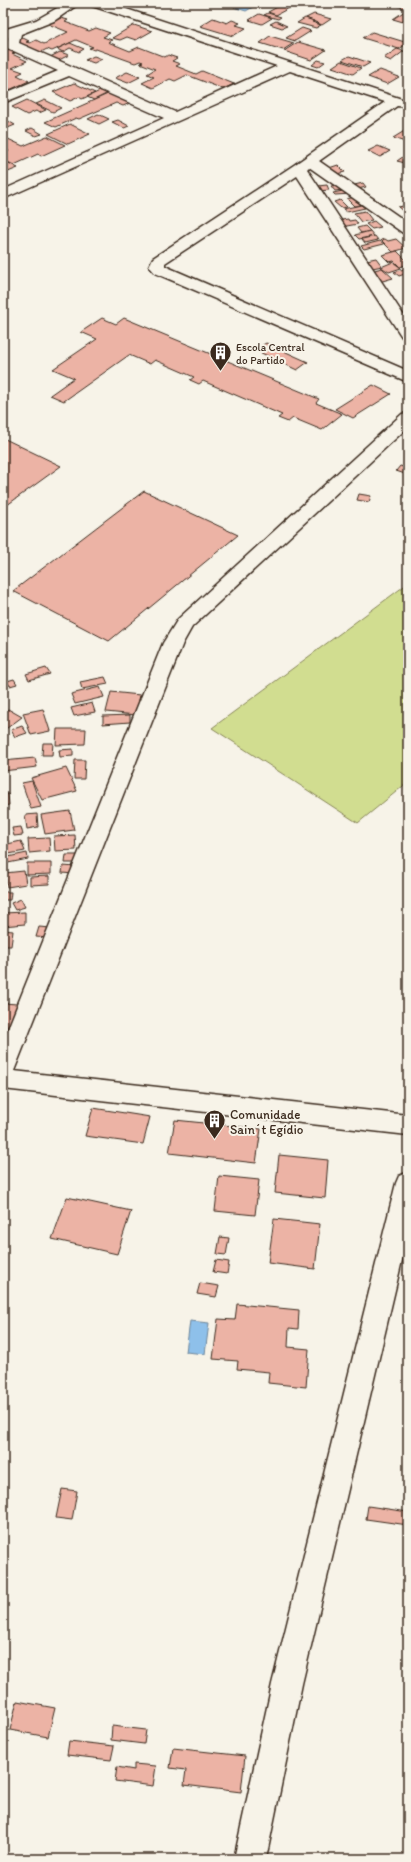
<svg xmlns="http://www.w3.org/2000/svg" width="411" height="1862" viewBox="0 0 411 1862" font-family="Itim,sans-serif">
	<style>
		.green { fill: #d1dd90; stroke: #868457 }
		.water { fill: #8ec0ea; stroke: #6d8498 }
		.building { fill: #ecb3a5; stroke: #3b2a1e }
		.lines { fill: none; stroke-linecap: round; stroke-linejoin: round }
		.minor-casing { stroke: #3b2a1e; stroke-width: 3 }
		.minor { fill: #f7f3e8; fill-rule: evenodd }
		.labels { text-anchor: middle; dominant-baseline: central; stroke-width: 4; stroke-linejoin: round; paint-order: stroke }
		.far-poi-label { font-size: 11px; fill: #3b2a1e; stroke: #f7f3e8; text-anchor: start }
		.poi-label { font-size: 13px; fill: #3b2a1e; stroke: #f7f3e8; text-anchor: start }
	</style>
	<rect width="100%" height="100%" fill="#f7f3e8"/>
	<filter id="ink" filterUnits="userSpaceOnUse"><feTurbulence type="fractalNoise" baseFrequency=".025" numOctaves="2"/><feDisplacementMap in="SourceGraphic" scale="8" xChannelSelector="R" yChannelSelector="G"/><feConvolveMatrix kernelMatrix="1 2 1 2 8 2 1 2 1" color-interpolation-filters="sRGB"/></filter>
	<g filter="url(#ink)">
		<polygon class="green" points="407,584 408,782 358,823 212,728"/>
		<g class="water">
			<polygon points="236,3 260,3 246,11 230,6"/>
			<polygon points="190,1321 209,1323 205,1354 186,1352"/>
		</g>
		<g class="building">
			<polygon points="390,3 408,3 408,4 404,8"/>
			<polygon points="283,4 291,7 276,15 268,12"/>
			<polygon points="408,9 408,19 403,22 393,19"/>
			<polygon points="268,13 281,17 278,19 264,15"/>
			<polygon points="259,14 272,18 262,24 249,20"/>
			<polygon points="314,14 331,19 322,25 306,18"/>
			<polygon points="61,18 68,20 65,22 89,31 96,28 110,33 103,37 112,40 108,42 130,51 139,47 165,57 168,55 177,58 172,61 180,64 176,66 196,74 202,71 234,84 223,89 187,75 175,81 170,79 153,88 142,83 154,77 147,74 155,69 140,63 143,62 140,61 135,63 96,49 94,50 89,48 93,47 76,40 52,51 47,49 41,52 15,42 23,38 29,41 26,42 30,43 36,40 44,44 68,32 48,24"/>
			<polygon points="213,18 227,23 232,20 240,23 236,25 246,28 233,36 200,26"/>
			<polygon points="305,18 314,21 312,22 321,25 316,28 297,23"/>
			<polygon points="276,21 287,26 282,28 270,24"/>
			<polygon points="134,25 152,31 136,40 127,37 120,40 112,38"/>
			<polygon points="302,28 311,31 295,41 286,38"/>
			<polygon points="372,32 408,43 399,49 363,38"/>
			<polygon points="270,36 294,43 283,50 260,43"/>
			<polygon points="298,42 326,50 311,60 284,51"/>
			<polygon points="70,43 84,49 79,52 70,48 63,52 57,49"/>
			<polygon points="397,49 404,51 391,61 384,58"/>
			<polygon points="7,50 15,53 12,54 27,61 12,68 23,72 17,75 29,81 3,93 3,52"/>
			<polygon points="60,52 69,55 59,60 50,57"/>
			<polygon points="94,56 102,59 94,63 85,60"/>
			<polygon points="349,56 370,63 363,67 342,60"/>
			<polygon points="318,60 325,62 318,67 312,65"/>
			<polygon points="341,61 361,68 353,74 332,67"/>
			<polygon points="380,70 399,77 387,84 368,77"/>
			<polygon points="127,72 140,77 128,83 115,78"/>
			<polygon points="74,83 95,93 82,99 79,97 70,101 53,92"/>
			<polygon points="102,90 108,93 94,100 87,97"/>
			<polygon points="110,93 130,103 123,106 116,103 79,119 76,118 56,127 45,122"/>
			<polygon points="27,100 46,110 39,113 36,111 27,115 12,107"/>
			<polygon points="45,100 61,108 53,112 36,104"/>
			<polygon points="98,114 109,119 99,124 88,119"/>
			<polygon points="3,118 15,125 3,130"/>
			<polygon points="118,120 129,126 124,128 112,122"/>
			<polygon points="70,124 90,134 68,144 48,134"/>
			<polygon points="32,128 42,134 36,136 26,131"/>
			<polygon points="406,130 408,130 408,143 393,138"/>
			<polygon points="47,136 65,145 41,156 38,154 14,165 3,160 3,154 9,151 3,148 3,139 6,138 23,146"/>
			<polygon points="378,146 390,151 380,157 368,151"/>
			<polygon points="404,156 408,157 408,161 405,163 397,161"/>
			<polygon points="3,160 18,168 3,174"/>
			<polygon points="338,165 345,172 332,175 326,169"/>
			<polygon points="363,183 366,187 354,190 350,186"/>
			<polygon points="327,185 329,190 319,191 318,186"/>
			<polygon points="338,185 342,190 335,191 331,186"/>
			<polygon points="348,190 351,194 335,195 333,193"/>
			<polygon points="354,197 361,205 354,206 347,199"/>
			<polygon points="340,200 347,207 341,208 334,202"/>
			<polygon points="361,205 365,208 347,212 343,209"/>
			<polygon points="408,205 408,211 404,212 398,207"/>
			<polygon points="365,211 372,220 361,222 354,213"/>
			<polygon points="348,219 349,221 355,220 358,224 341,227 336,221"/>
			<polygon points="374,221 381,227 372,229 366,224"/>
			<polygon points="365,226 370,231 361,233 357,228"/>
			<polygon points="370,231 374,236 359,239 355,235"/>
			<polygon points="375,236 378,240 365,243 362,239"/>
			<polygon points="385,239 388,241 396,239 406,248 393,252 381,240"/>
			<polygon points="380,241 384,244 364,249 361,246"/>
			<polygon points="397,251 408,262 408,264 400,267 394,261 389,262 382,255"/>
			<polygon points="376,258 382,266 368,269 362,261"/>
			<polygon points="393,262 401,268 389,272 381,267"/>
			<polygon points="382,268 393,278 379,282 367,272"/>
			<polygon points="404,269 408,273 399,276 394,272"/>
			<polygon points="102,318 116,324 124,318 319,399 316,403 342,414 322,430 293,418 288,422 278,418 282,415 203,381 199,384 190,380 194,377 155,360 150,364 129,355 64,401 50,395 74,378 53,369 97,339 81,332"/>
			<polygon points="266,343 308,362 297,370 255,350"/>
			<polygon points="373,385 391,394 353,418 335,409"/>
			<polygon points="3,438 61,466 3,508"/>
			<polygon points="400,466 408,468 405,474 396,471"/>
			<polygon points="144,491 238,535 109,641 13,591"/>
			<polygon points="359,494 371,496 369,502 357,500"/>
			<polygon points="46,668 50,674 29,680 26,674"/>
			<polygon points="105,677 108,684 82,689 80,682"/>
			<polygon points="14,679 17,684 10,686 7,681"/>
			<polygon points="100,687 104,697 75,704 71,694"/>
			<polygon points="111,692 140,695 136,715 106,712"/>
			<polygon points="92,703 95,712 74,716 71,708"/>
			<polygon points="8,709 22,717 3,731 3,713"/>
			<polygon points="43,709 50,731 31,735 23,713"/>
			<polygon points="130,715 130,722 103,724 103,716"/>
			<polygon points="22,726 27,733 15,737 11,730"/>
			<polygon points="57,729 86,729 85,744 56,745"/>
			<polygon points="43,743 53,743 52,755 42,755"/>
			<polygon points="73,749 73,756 60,757 59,750"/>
			<polygon points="35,758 37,767 3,771 3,761"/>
			<polygon points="75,760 85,760 84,779 74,779"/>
			<polygon points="66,768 77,791 42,800 31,778"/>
			<polygon points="32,781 41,807 31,809 22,783"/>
			<polygon points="3,794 8,794 9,805 3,806"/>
			<polygon points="70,811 74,830 45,834 41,815"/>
			<polygon points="37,814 38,827 27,829 25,815"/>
			<polygon points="21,827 23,835 14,836 12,828"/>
			<polygon points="75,835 76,850 55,851 54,836"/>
			<polygon points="49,838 50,851 29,853 28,839"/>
			<polygon points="21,841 25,851 3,855 3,845"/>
			<polygon points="27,853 28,859 3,864 3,858"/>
			<polygon points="66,855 77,855 76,863 65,863"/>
			<polygon points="27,863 51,863 51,874 27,875"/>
			<polygon points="63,866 76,867 74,874 62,873"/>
			<polygon points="24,871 26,884 7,887 5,873"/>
			<polygon points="49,876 49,884 30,885 30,877"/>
			<polygon points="3,892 11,892 10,900 3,900"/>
			<polygon points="21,899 25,907 15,910 11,903"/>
			<polygon points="25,912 25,924 3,926 3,913"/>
			<polygon points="39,927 51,928 48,938 36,937"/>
			<polygon points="3,930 13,931 11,946 3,946"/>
			<polygon points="3,1003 17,1004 11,1028 3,1027"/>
			<polygon points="93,1108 150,1117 143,1144 85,1136"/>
			<polygon points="175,1120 261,1129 256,1163 169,1153"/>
			<polygon points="279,1155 328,1160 325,1198 275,1193"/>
			<polygon points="219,1176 259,1180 255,1215 215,1211"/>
			<polygon points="67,1197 131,1211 117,1254 52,1239"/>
			<polygon points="274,1219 320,1224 315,1269 268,1263"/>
			<polygon points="220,1237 229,1238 226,1255 217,1254"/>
			<polygon points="216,1260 229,1262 227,1274 213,1272"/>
			<polygon points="200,1283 219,1286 216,1297 197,1294"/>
			<polygon points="237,1304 299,1310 298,1329 289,1328 288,1347 309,1349 306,1387 268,1383 269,1372 237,1369 238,1361 213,1359 218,1319 235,1320"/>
			<polygon points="62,1489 77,1491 72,1520 56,1518"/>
			<polygon points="368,1506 408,1512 408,1525 366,1519"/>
			<polygon points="17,1701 55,1708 48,1737 10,1730"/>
			<polygon points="112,1726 146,1730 144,1744 111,1740"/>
			<polygon points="69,1741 114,1746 111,1760 67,1755"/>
			<polygon points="173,1748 245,1756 241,1792 184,1785 186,1770 170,1768"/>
			<polygon points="134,1764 156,1766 153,1786 115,1781 117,1767 134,1770"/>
		</g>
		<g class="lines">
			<defs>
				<g id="minor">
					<polygon points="66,3 80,3 54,21 21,34 19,43 175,112 277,66 92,6 90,3 108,3 408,101 408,107 397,106 319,161 408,223 408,234 403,233 309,167 307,169 408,322 408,339 402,337 400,334 297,176 165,263 165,266 408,371 408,382 155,273 149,266 153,258 294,165 385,102 290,71 3,199 3,190 164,118 69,76 3,103 3,94 58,71 7,48 6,45 8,37 3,38 3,30 36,20"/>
					<polygon points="408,413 408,427 192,627 183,643 14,1071 408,1115 408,1135 3,1089 3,1041 163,643 178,619 402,414"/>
					<polygon points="408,1172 408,1235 302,1684 266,1859 234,1859 272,1684 396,1183 399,1176"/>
				</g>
			</defs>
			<use href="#minor" class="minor-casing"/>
			<use href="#minor" class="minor"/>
		</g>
	</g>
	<defs>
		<symbol id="building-pin" viewBox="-11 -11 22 30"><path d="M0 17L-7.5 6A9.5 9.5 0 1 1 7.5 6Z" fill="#3b2a1e" stroke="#f7f3e8"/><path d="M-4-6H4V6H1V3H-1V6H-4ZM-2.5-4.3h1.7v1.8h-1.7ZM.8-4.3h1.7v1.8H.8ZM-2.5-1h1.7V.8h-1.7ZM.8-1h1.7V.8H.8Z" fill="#fff"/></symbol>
	</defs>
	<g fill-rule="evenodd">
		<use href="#building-pin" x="208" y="340" width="25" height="34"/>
		<use href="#building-pin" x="202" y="1108" width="25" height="34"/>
	</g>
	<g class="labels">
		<g class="far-poi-label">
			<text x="236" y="347">Escola Central<tspan x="236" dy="13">do Partido</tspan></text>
		</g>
		<g class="poi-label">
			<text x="230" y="1114">Comunidade<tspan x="230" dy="15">Sain´t Egídio</tspan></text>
		</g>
	</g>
	<rect width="411" height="1862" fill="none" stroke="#f7f3e8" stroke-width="16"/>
	<rect x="8" y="8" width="395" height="1846" fill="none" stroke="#3b2a1e" stroke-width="1.5" filter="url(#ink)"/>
</svg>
